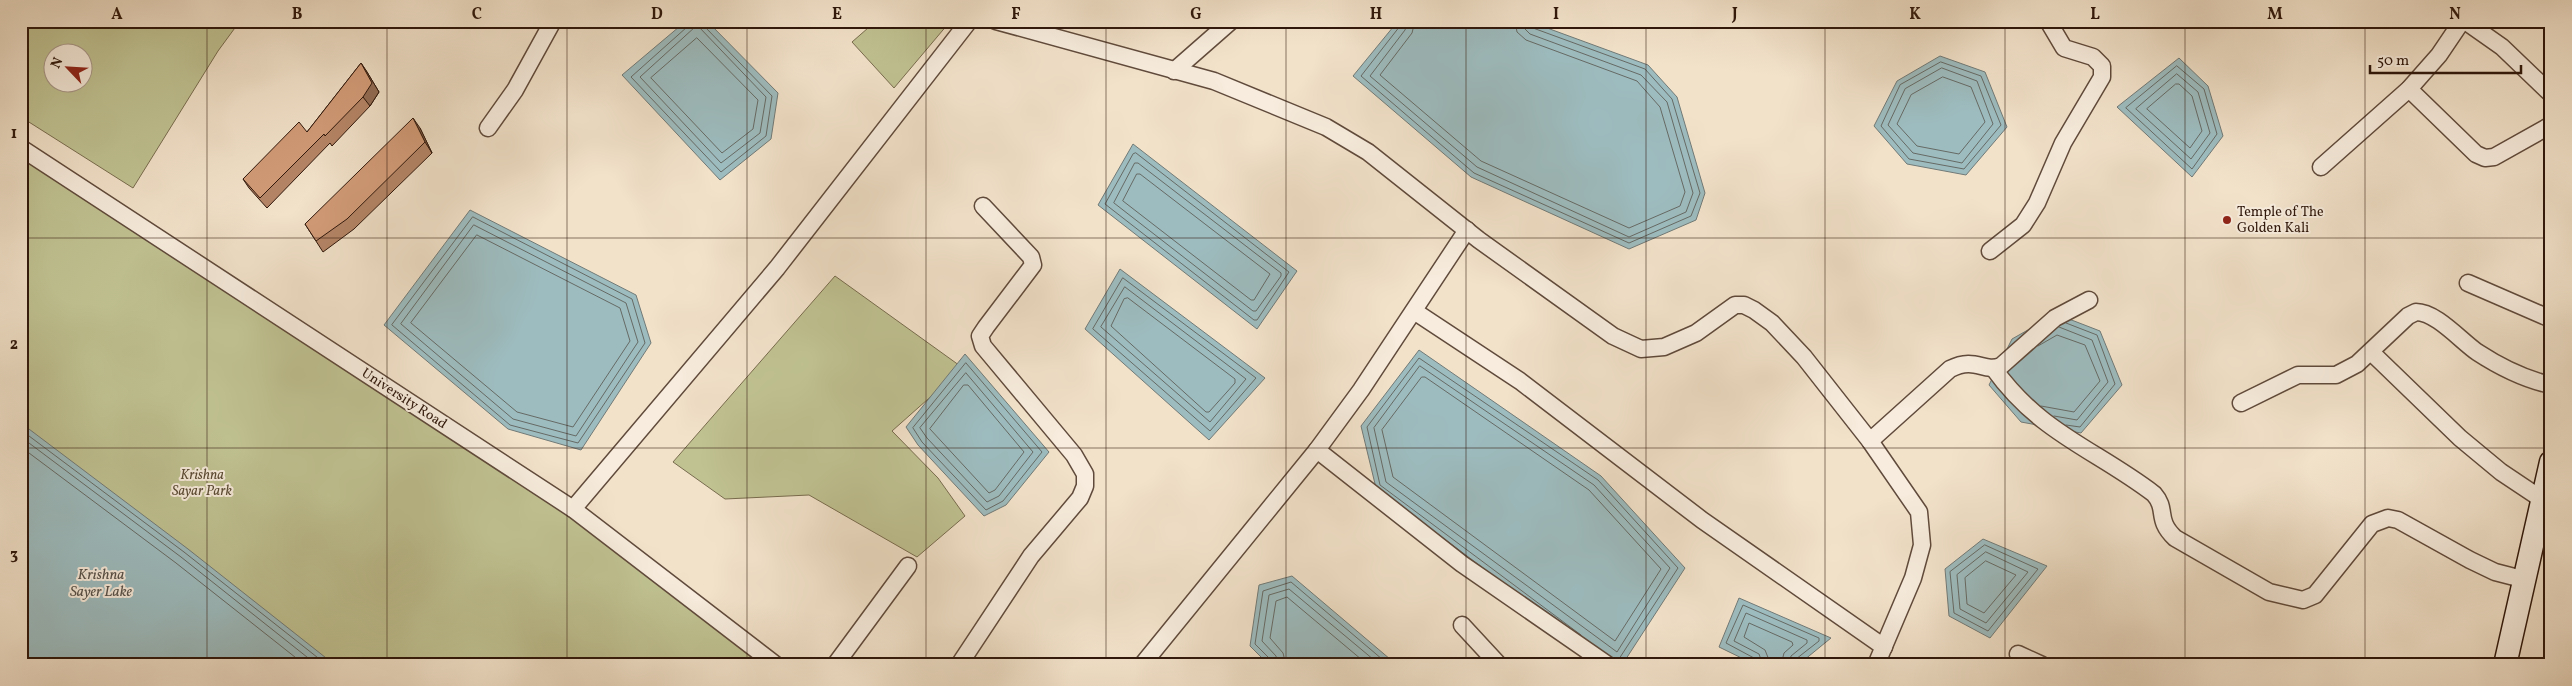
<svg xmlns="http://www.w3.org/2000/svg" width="2572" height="686" viewBox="0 0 2572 686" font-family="Vollkorn,serif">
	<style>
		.green { fill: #c0c292; stroke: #786c4e; fill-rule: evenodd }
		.water { fill: #9dbcbf; stroke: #717a77 }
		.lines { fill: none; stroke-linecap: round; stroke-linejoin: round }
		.shore { stroke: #666a65; stroke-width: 1 }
		.minor-casing { stroke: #604a3b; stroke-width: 19 }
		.secondary-casing { stroke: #2f170b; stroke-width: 25 }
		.minor { stroke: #f7ecdd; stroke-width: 16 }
		.secondary { stroke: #f7ecdd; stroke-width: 22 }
		.wall { fill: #b58567; stroke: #2f170b }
		.shaded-wall { fill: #936c54; stroke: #2f170b }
		.building { fill: #d29b78; stroke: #2f170b }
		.grid { fill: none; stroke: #2f170b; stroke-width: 1; stroke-opacity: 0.55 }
		.poi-dot { fill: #8f2418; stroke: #f7ecdd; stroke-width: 2 }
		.labels { text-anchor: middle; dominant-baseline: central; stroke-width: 4; stroke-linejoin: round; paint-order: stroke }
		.poi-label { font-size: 14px; fill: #2f170b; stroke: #f7ecdd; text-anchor: start }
		.street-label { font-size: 14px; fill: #2f170b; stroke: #f7ecdd }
		.park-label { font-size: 14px; font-style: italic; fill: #5a4a34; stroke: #f7ecdd }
		.water-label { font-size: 15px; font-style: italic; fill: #56514a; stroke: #f7ecdd }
		.neatline { fill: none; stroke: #2f170b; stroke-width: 2 }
		.grid-label { font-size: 16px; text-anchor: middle; font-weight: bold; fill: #2f170b }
	</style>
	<rect width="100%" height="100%" fill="#f2e2ca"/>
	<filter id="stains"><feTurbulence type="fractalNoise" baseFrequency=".004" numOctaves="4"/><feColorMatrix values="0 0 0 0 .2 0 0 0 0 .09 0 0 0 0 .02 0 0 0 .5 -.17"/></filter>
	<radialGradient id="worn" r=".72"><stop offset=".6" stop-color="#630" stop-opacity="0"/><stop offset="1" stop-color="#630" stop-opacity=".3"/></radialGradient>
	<g class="green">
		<path d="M31 21H240L218 51 133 188 21 117V31ZM52 52H82V82H52Z"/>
		<polygon points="876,21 946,21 948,24 894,88 852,42"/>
		<polygon points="21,148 573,509 778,665 21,665"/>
		<polygon points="835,276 963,368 892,431 938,478 965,516 917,557 809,495 725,499 673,462"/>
	</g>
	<g class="water">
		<polygon points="686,21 707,21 778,93 771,139 720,180 622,75"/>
		<polygon points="1398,21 1528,21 1648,65 1677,97 1705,193 1696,220 1629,249 1471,177 1353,76"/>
		<polygon points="1940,56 1985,72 2007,127 1966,175 1907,164 1874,126 1897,81"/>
		<polygon points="2179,58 2208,86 2223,136 2192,177 2117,107"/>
		<polygon points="1133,144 1297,271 1257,329 1098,205"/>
		<polygon points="470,210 636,295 651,343 581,450 508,429 384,325"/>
		<polygon points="1120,269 1265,378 1209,440 1085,329"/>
		<polygon points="2056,314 2100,331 2122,385 2081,433 2021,422 1989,385 2012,339"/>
		<polygon points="1419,350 1601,476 1685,568 1622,665 1613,665 1376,488 1361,426"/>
		<polygon points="965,354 1049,452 1006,505 984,516 918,445 906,427"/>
		<polygon points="21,423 188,549 335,665 21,665"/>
		<polygon points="1983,539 2047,566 1990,638 1949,616 1945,569"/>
		<polygon points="1292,576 1397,665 1269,665 1250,646 1259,585"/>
		<polygon points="1739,598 1831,638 1798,665 1756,665 1719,647"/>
	</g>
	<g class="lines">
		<g class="shore">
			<polyline points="689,21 687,27 631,77 721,172 766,136 772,96 705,27 704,21"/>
			<polyline points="1401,21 1400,26 1361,76 1474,173 1629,243 1691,216 1700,193 1672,99 1645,69 1533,28 1529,21"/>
			<polyline points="1408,21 1405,30 1370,76 1477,167 1629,237 1686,212 1693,193 1667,102 1641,75 1530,34 1525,29 1523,21"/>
			<polyline points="1415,21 1412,33 1380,75 1481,161 1629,228 1680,206 1685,192 1660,107 1637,81 1526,40 1517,32 1515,21"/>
			<polygon points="698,26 766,97 760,133 721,163 640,77 695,27"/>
			<polygon points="697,38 758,100 753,129 722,153 651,78"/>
			<polygon points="1941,62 1981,76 2001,125 1964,169 1909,159 1881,126 1900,85"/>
			<polygon points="2177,66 2204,89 2217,134 2192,169 2126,108"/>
			<polygon points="1942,68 1977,81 1993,124 1962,163 1913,153 1888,125 1905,89"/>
			<polygon points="2177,74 2198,92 2210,133 2191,159 2136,109"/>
			<polygon points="1943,77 1971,87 1985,122 1959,154 1917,146 1897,124 1911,95"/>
			<polygon points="2176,84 2179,84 2192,96 2202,131 2190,148 2147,109"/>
			<polygon points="1136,153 1289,272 1257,320 1254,320 1105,204 1133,154"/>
			<polygon points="1135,163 1138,163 1281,273 1281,276 1256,311 1253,311 1114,203"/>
			<polygon points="1137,174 1140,174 1270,274 1254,300 1251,300 1123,201"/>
			<polygon points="473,217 632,299 645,343 578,443 510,425 392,325"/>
			<polygon points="474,225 626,303 638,342 576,436 513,419 401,324"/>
			<polygon points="477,235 620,308 630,341 573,427 517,412 411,323"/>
			<polygon points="1123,278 1256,378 1210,431 1093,329"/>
			<polygon points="1125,287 1246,379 1210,422 1101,327"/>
			<polygon points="1128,298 1235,379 1235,383 1209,412 1206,412 1111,326 1124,299"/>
			<polyline points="2066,323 2097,335 2115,384 2080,427 2066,425"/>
			<polyline points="2038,346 2057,335 2085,345 2100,381 2074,412 2041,406"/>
			<polygon points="966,363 1042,452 1003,501 986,510 922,442 913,428"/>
			<polygon points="1420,366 1594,485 1670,568 1617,652 1386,482 1374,428"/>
			<polygon points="966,373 1033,452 999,496 987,502 927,438 920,428"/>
			<polygon points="1422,377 1425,377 1589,490 1661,569 1615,641 1393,477 1382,430"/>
			<polygon points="964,385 968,385 1024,452 995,490 989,493 930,429"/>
			<polyline points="2054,416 2077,420 2108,382 2092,340 2059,327"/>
			<polyline points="21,430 184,552 327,665"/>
			<polyline points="21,437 181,557 317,665"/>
			<polyline points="21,447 176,563 305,665"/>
			<polygon points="1985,545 2038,569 1988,631 1954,613 1950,572"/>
			<polygon points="1986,552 2028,572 1986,623 1960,609 1957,575"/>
			<polygon points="1986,561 2016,575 1984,613 1967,604 1965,578"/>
			<polyline points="1581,635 1380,485 1367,427 1419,358 1598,480 1678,568 1617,662"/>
			<polyline points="1272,665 1271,660 1255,644 1263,591 1291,582 1389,665"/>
			<polyline points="1278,665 1276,656 1262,641 1269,595 1289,589 1380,665"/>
			<polyline points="1286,665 1283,653 1270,638 1276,601 1287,597 1368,665"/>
			<polyline points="1757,665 1754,658 1726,643 1743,605 1819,638 1819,641 1796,659 1795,665"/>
			<polyline points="1763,665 1759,654 1734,641 1746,613 1807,640 1807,643 1791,656 1789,665"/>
			<polyline points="1771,665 1765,650 1744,637 1749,623 1792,642 1793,645 1784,653 1781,665"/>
		</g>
		<defs>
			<g id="minor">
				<polyline points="996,21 1214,81 1326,127 1368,152 1479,240 1613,336 1641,349 1664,347 1696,333 1735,305 1744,305 1754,310 1772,323 1804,357 1870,441 1919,512 1922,545 1913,578 1876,665"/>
				<polyline points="2465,21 2502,47 2551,94"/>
				<polyline points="1174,71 1231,21"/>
				<polyline points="2409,89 2476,154 2485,158 2494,157 2551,125"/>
				<polyline points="488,128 515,90 553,21"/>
				<polyline points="21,148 573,509 776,665"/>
				<polyline points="2321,167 2409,89 2439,55 2462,21"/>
				<polyline points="1990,251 2023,225 2037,203 2063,143 2102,77 2102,66 2093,57 2064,48 2048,21"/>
				<polyline points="2468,283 2551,319"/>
				<polyline points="1414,311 1520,381 1702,520 1884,647"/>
				<polyline points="2371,352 2460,438 2501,472 2543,500"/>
				<path d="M1994 369C2041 434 2095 449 2154 494 2168 510 2155 519 2175 538L2269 592 2303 600 2315 595 2372 524 2388 518 2398 520 2470 560 2495 572 2526 580"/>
				<path d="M2241 403 2298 375H2336L2357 364 2408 316 2416 312C2436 312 2460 340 2477 352 2500 367 2523 379 2551 385"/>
				<path d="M1870 441 1950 369C1976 356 1983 373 2001 366L2055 318 2089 300"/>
				<polyline points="1317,450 1462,564 1608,665"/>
				<polyline points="573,509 777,268 969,21"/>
				<polyline points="1462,625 1499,665"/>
				<polyline points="2018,654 2042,665"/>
				<polyline points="835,665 908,566"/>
				<polyline points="959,665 1031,556 1080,498 1085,486 1085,474 1074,455 983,346 980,336 986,327 1033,265 1031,257 983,206"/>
				<polyline points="1142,665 1317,450 1361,390 1467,230"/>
			</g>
			<polyline id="secondary" points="2505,665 2551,462"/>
		</defs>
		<use href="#minor" class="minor-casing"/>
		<use href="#secondary" class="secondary-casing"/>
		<use href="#minor" class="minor"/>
		<use href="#secondary" class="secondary"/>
	</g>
	<g class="wall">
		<polygon points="361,63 367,72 379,92 370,106 332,146 330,143 267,208 249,188 243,179 307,132"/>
		<polygon points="420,128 432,153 354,229 323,252 305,224"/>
	</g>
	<g class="shaded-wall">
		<polygon points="361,63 367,72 379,92 370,106 363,97"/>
		<polygon points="413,118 420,128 432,153 425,142"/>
	</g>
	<g class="building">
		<polygon points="361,63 372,83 363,97 325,136 324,134 260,198 243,179 299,122 307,132"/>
		<polygon points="413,118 425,142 347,219 316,241 305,224"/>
	</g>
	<path class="grid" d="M207 21V665M387 21V665M567 21V665M747 21V665M926 21V665M1106 21V665M1286 21V665M1466 21V665M1646 21V665M1825 21V665M2005 21V665M2185 21V665M2365 21V665M21 238H2551M21 448H2551"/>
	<circle class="poi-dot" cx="2227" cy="220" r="5"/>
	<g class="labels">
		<g class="poi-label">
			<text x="2237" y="212">Temple of The<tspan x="2237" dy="16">Golden Kali</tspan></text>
		</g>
		<g class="street-label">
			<text transform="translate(404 399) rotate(33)">University Road</text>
		</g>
		<g class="park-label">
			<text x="202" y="475">Krishna<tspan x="202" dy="16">Sayar Park</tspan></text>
		</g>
		<g class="water-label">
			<text x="101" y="575">Krishna<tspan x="101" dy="17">Sayer Lake</tspan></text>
		</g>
	</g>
	<rect width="2572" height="686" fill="none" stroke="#f2e2ca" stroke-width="55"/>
	<g transform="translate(68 68) rotate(295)"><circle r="24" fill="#f7ecdd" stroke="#a79789"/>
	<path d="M0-4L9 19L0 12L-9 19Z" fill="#8f2418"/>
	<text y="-8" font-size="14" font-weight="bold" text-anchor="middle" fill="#2f170b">N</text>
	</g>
	<path d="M2370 65v8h151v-8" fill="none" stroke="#2f170b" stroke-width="2.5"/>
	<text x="2377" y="65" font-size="15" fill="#2f170b" stroke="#f7ecdd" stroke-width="4" paint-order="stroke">50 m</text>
	<rect x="28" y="28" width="2516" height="630" class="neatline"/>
	<g class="grid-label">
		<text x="117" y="19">A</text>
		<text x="297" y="19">B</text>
		<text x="477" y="19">C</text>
		<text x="657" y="19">D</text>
		<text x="837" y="19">E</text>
		<text x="1016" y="19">F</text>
		<text x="1196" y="19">G</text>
		<text x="1376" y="19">H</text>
		<text x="1556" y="19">I</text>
		<text x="1735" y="19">J</text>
		<text x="1915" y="19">K</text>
		<text x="2095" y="19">L</text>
		<text x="2275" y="19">M</text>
		<text x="2455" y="19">N</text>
		<text x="14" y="138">1</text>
		<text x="14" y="349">2</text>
		<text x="14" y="559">3</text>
	</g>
	<rect width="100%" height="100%" filter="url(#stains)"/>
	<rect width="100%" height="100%" fill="url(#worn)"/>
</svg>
